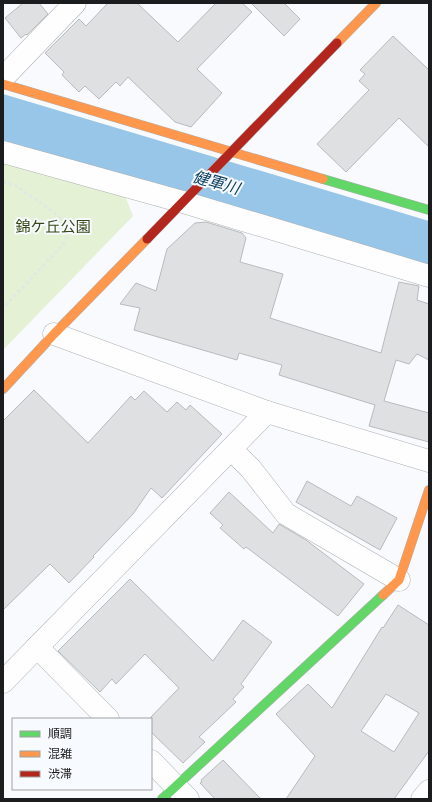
<svg xmlns="http://www.w3.org/2000/svg" width="432" height="802" viewBox="0 0 432 802" font-family="Signika,'Noto Sans JP',sans-serif">
	<style>
		.green { fill: #e4f1d4 }
		.water { fill: #97c6e8 }
		.building { fill: #dee0e2; stroke: #b9babc; fill-rule: evenodd }
		.lines { fill: none; stroke-linecap: round; stroke-linejoin: round }
		.street-casing { stroke: #afb0b2; stroke-width: 23 }
		.fast-casing { stroke: #afb0b2; stroke-width: 10 }
		.slow-casing { stroke: #afb0b2; stroke-width: 10 }
		.jam-casing { stroke: #afb0b2; stroke-width: 10 }
		.path { stroke: #e4e5e6; stroke-width: 2.5; stroke-dasharray: 3 3; stroke-linecap: butt }
		.street { stroke: #fefeff; stroke-width: 22 }
		.fast { stroke: #63d668; stroke-width: 9 }
		.slow { stroke: #ff974d; stroke-width: 9 }
		.jam { stroke: #b3261e; stroke-width: 9 }
		.labels { text-anchor: middle; dominant-baseline: central; stroke-width: 4; stroke-linejoin: round; paint-order: stroke }
		.park-label { font-size: 15px; fill: #364614; stroke: #f7fafe }
		.water-label { font-size: 16px; font-style: italic; fill: #0d4161; stroke: #f7fafe }
	</style>
	<rect width="100%" height="100%" fill="#f8fafd"/>
	<polygon class="green" points="3,160 125,196 133,216 3,350"/>
	<polygon class="water" points="3,94 429,221 429,269 3,144"/>
	<g class="building">
		<polygon points="23,3 39,3 48,14 27,35 26,34 21,38 5,18"/>
		<polygon points="108,3 137,3 178,42 216,3 242,3 252,12 197,69 222,93 191,127 175,122 128,77 120,86 116,82 99,99 85,86 79,92 62,75 64,72 45,53 79,19 86,26"/>
		<polygon points="251,3 284,3 300,19 284,36"/>
		<polygon points="393,36 429,70 429,147 399,118 346,172 317,144 369,90 359,81 365,74 360,70"/>
		<polygon points="206,222 242,233 246,238 240,262 283,274 270,318 381,353 399,282 419,286 417,300 429,304 429,360 417,354 409,364 396,360 384,401 429,413 429,442 369,426 375,405 279,375 282,365 239,353 237,360 134,330 140,308 120,304 136,283 156,291 167,249 195,223"/>
		<polygon points="34,390 88,443 131,396 135,400 144,391 167,412 177,402 186,410 190,405 222,434 162,498 151,488 133,514 93,556 94,557 69,583 50,564 3,610 3,421"/>
		<polygon points="307,481 351,506 357,496 397,518 380,550 296,502"/>
		<polygon points="229,492 273,533 279,524 306,540 364,584 338,616 246,547 244,549 220,528 223,525 210,513"/>
		<polygon points="130,579 213,661 243,620 272,642 241,684 244,687 233,699 236,702 199,737 205,742 183,763 151,732 151,717 179,688 145,654 116,684 112,679 100,692 58,651"/>
		<path d="M398 605 429 625V751L394 799H286L315 756 276 714 308 684 332 708 382 627 383 628ZM386 694 419 713 394 752 361 731Z"/>
		<polygon points="223,760 261,799 215,799 200,783 202,782 201,780"/>
	</g>
	<g class="lines">
		<defs>
			<g id="street">
				<polyline points="3,78 75,3"/>
				<polyline points="3,152 183,202 429,276"/>
				<polyline points="54,334 267,412 429,461"/>
				<polyline points="231,449 251,469 286,514 399,580"/>
				<polyline points="37,647 108,719"/>
				<polyline points="3,682 267,412"/>
				<polyline points="151,761 188,799"/>
				<polyline points="422,799 429,791"/>
			</g>
			<g id="fast">
				<polyline points="323,179 429,210"/>
				<polyline points="162,799 383,595"/>
			</g>
			<g id="slow">
				<polyline points="337,43 376,3"/>
				<polyline points="3,84 323,179"/>
				<polyline points="3,389 54,334 147,239"/>
				<polyline points="383,595 399,580 429,490"/>
			</g>
			<polyline id="jam" points="147,239 337,43"/>
		</defs>
		<use href="#street" class="street-casing"/>
		<use href="#fast" class="fast-casing"/>
		<use href="#slow" class="slow-casing"/>
		<use href="#jam" class="jam-casing"/>
		<polyline class="path" points="3,182 15,185 59,216 69,230 63,245 3,308"/>
		<use href="#street" class="street"/>
		<use href="#fast" class="fast"/>
		<use href="#slow" class="slow"/>
		<use href="#jam" class="jam"/>
	</g>
	<g class="labels">
		<g class="park-label">
			<text x="53" y="227">錦ケ丘公園</text>
		</g>
		<g class="water-label">
			<text transform="translate(216 183) rotate(16)">健軍川</text>
		</g>
	</g>
	<rect width="432" height="802" fill="none" stroke="#1a1c1d" stroke-width="8"/>
	<rect x="12" y="718" width="140" height="72" fill="#f7fafe" stroke="#9fa1a4"/>
	<rect x="20" y="731" width="20" height="6" fill="#63d668" stroke="#9fa1a4"/>
	<text x="48" y="738" font-size="12" fill="#1a1c1d">順調</text>
	<rect x="20" y="751" width="20" height="6" fill="#ff974d" stroke="#9fa1a4"/>
	<text x="48" y="758" font-size="12" fill="#1a1c1d">混雑</text>
	<rect x="20" y="771" width="20" height="6" fill="#b3261e" stroke="#9fa1a4"/>
	<text x="48" y="778" font-size="12" fill="#1a1c1d">渋滞</text>
</svg>
